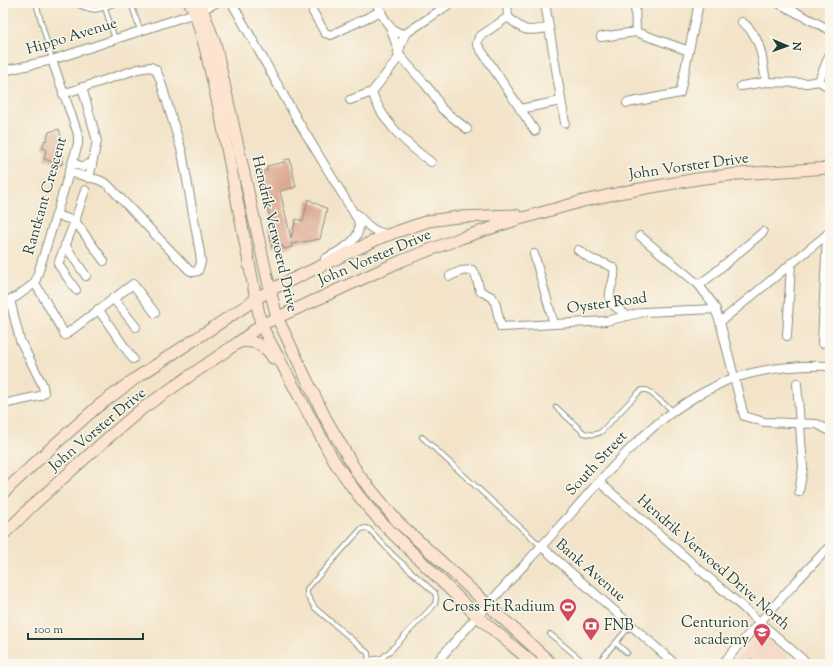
<svg xmlns="http://www.w3.org/2000/svg" width="833" height="667" viewBox="0 0 833 667" font-family="'Sorts Mill Goudy',serif">
	<style>
		.built { fill: #f4d3c1 }
		.building { fill: #dcaa93 }
		.lines { fill: none; stroke-linecap: round; stroke-linejoin: round }
		.lane-casing { stroke: #89907e; stroke-width: 6 }
		.street-casing { stroke: #89907e; stroke-width: 10 }
		.secondary-casing { stroke: #89907e; stroke-width: 13 }
		.lane { stroke: #fff; stroke-width: 4 }
		.street { stroke: #fff; stroke-width: 8 }
		.secondary { stroke: #fde4d0; stroke-width: 11 }
		.labels { text-anchor: middle; dominant-baseline: central; stroke-width: 3; stroke-linejoin: round; paint-order: stroke }
		.street-label { font-size: 15px; fill: #1f3d34; stroke: #fbf7ec }
		.poi-label { font-size: 15px; fill: #1f3d34; stroke: #fbf7ec; text-anchor: end }
	</style>
	<rect width="100%" height="100%" fill="#fbf7ec"/>
	<filter id="ink" filterUnits="userSpaceOnUse"><feTurbulence type="fractalNoise" baseFrequency=".025" numOctaves="2"/><feDisplacementMap in="SourceGraphic" scale="8" xChannelSelector="R" yChannelSelector="G"/><feConvolveMatrix kernelMatrix="1 2 1 2 8 2 1 2 1" color-interpolation-filters="sRGB"/></filter>
	<filter id="wash" filterUnits="userSpaceOnUse"><feTurbulence type="fractalNoise" baseFrequency=".012" numOctaves="4" result="noise"/><feDisplacementMap in="SourceGraphic" scale="16" xChannelSelector="R" yChannelSelector="G"/><feGaussianBlur stdDeviation="0.9" result="paint"/><feColorMatrix in="noise" values="0 0 0 0 0 0 0 0 0 0 0 0 0 0 0 0 0 1.4 0 .05"/><feComposite in="paint" operator="in"/></filter>
	<g filter="url(#wash)">
		<rect width="100%" height="100%" fill="#f3e4c9"/>
		<polygon class="built" points="761,631 795,664 732,664"/>
		<g id="blocks">
			<g class="building">
				<polygon points="59,129 63,143 60,145 58,154 64,156 62,165 44,159 46,149 42,148 45,140 46,141 49,132"/>
				<polygon points="290,159 296,187 280,191 291,238 296,219 303,221 308,199 327,209 320,239 291,244 292,247 283,249 283,246 272,248 268,228 272,227 269,213 268,213 268,206 265,195 261,196 256,174 267,170 267,166 285,162 284,160"/>
			</g>
		</g>
	</g>
	<g filter="url(#ink)">
		<use href="#blocks" fill-opacity="0" stroke="#89907e" stroke-width="1"/>
		<g class="lines">
			<defs>
				<g id="lane">
					<polyline points="36,3 52,60"/>
					<path d="M74 3C94 12 95 12 116 3"/>
					<polyline points="98,3 105,8 115,39"/>
					<polyline points="131,3 140,30"/>
					<path d="M556 407 584 433C591 435 595 435 601 432L638 393 642 390H647L672 410"/>
					<polyline points="422,437 541,546"/>
					<polyline points="550,634 586,664"/>
					<polyline points="616,643 627,653"/>
					<polyline points="369,664 368,653 315,608 307,595 307,589 361,529 366,528 369,529 394,556 435,593 436,598 435,604 389,652 382,658 369,660"/>
					<polyline points="597,664 631,625"/>
					<polyline points="749,664 751,662"/>
				</g>
				<g id="street">
					<path d="M232 3 298 121 358 220C364 241 340 250 325 259"/>
					<path d="M376 3C384 17 388 32 405 34L451 3"/>
					<polyline points="507,3 508,17 479,37 477,44 535,131"/>
					<polyline points="545,3 565,123"/>
					<polyline points="635,3 636,32"/>
					<polyline points="778,3 830,30"/>
					<polyline points="313,12 325,33 331,35 381,11"/>
					<path d="M508 17C526 33 526 31 549 28"/>
					<path d="M742 22C762 36 762 60 766 82"/>
					<polyline points="391,29 400,56 425,84 434,95 442,109 467,129"/>
					<polyline points="601,37 636,32 689,51"/>
					<polyline points="398,53 405,34"/>
					<polyline points="3,71 52,60 195,13 216,3"/>
					<polyline points="819,81 830,53"/>
					<polyline points="741,86 766,82 807,83 819,81 830,88"/>
					<polyline points="82,87 97,141 89,178"/>
					<path d="M372 92C382 122 406 144 431 162"/>
					<polyline points="63,94 138,69 151,67 156,70 160,79 182,152 200,253 201,262 198,271 193,272 189,270 107,184 99,180 69,172"/>
					<polyline points="350,100 372,92 400,56"/>
					<polyline points="627,103 680,93 699,3"/>
					<polyline points="520,109 561,101"/>
					<polyline points="73,163 83,167 88,164 92,166"/>
					<polyline points="85,190 75,221 104,261"/>
					<path d="M357 214C366 224 374 233 388 234"/>
					<polyline points="56,215 75,221 58,264 76,290"/>
					<polyline points="640,236 699,285 713,304 720,322 744,416 764,422 817,424 830,431"/>
					<polyline points="65,245 86,276"/>
					<path d="M578 250 591 259 606 264 614 268C615 273 614 277 613 281 606 302 609 302 626 315"/>
					<polyline points="534,254 554,324"/>
					<polyline points="450,276 461,271 472,270 475,273 480,291 492,297 495,302 501,327 606,321 644,312 716,309"/>
					<polyline points="35,283 65,335 133,284 155,313"/>
					<polyline points="699,285 712,275 763,232"/>
					<polyline points="113,298 136,327"/>
					<polyline points="3,302 16,297 35,283 78,144 78,134 52,60"/>
					<polyline points="98,309 133,359"/>
					<polyline points="720,322 830,232"/>
					<polyline points="787,336 791,263"/>
					<polyline points="822,343 827,234"/>
					<polyline points="797,383 803,468 799,492"/>
					<polyline points="3,404 40,396 44,393 43,386 20,340 10,300"/>
					<polyline points="599,482 808,664"/>
					<polyline points="541,546 675,664"/>
					<path d="M435 664C475 618 517 573 559 527 605 476 649 418 712 388 719 384 727 380 734 378 765 368 798 365 830 366"/>
					<polyline points="722,664 795,583 830,546"/>
				</g>
				<g id="secondary">
					<polyline points="190,3 195,13 205,47 221,117 261,325 316,428 334,461 358,495 379,520 477,616 534,664"/>
					<polyline points="200,3 215,43 270,290 277,317 304,374 326,419 358,474 397,521 552,664"/>
					<path d="M239 342C255 340 265 345 273 358"/>
					<polyline points="3,493 52,447 97,407 136,378 270,290 382,237 428,221 458,217 516,215"/>
					<polyline points="3,535 33,505 110,436 143,408 239,342 261,325 401,261 461,238 516,220 583,201 624,192 697,179 738,174 830,168"/>
				</g>
			</defs>
			<use href="#lane" class="lane-casing"/>
			<use href="#street" class="street-casing"/>
			<use href="#secondary" class="secondary-casing"/>
			<use href="#lane" class="lane"/>
			<use href="#street" class="street"/>
			<use href="#secondary" class="secondary"/>
		</g>
	</g>
	<defs>
		<symbol id="stadium-pin" viewBox="-11 -11 22 30"><path d="M0 17L-7.5 6A9.5 9.5 0 1 1 7.5 6Z" fill="#d1495b" stroke="#fbf7ec"/><path d="M0-5a6.5 5 0 1 0 0 10a6.5 5 0 1 0 0-10ZM-3.5-1.8h7v3.6h-7Z" fill="#fff"/></symbol>
		<symbol id="bank-pin" viewBox="-11 -11 22 30"><path d="M0 17L-7.5 6A9.5 9.5 0 1 1 7.5 6Z" fill="#d1495b" stroke="#fbf7ec"/><path d="M-6-4H6V4H-6ZM0-2.3a2.3 2.3 0 1 0 0 4.6a2.3 2.3 0 1 0 0-4.6Z" fill="#fff"/></symbol>
		<symbol id="university-pin" viewBox="-11 -11 22 30"><path d="M0 17L-7.5 6A9.5 9.5 0 1 1 7.5 6Z" fill="#d1495b" stroke="#fbf7ec"/><path d="M0-5L7-2L0 1L-7-2ZM-4 1L0 2.5L4 1V4Q0 6-4 4Z" fill="#fff"/></symbol>
	</defs>
	<g fill-rule="evenodd">
		<use href="#stadium-pin" x="558" y="597" width="20" height="27"/>
		<use href="#bank-pin" x="581" y="616" width="20" height="27"/>
		<use href="#university-pin" x="752" y="622" width="20" height="27"/>
	</g>
	<g class="labels">
		<g class="street-label">
			<text transform="translate(72 37) rotate(-17)">Hippo Avenue</text>
			<text transform="translate(689 167) rotate(-8)">John Vorster Drive</text>
			<text transform="translate(46 196) rotate(-74)">Rantkant Crescent</text>
			<text transform="translate(274 234) rotate(77)">Hendrik Verwoerd Drive</text>
			<text transform="translate(375 258) rotate(-23)">John Vorster Drive</text>
			<text transform="translate(607 304) rotate(-8)">Oyster Road</text>
			<text transform="translate(98 430) rotate(-40)">John Vorster Drive</text>
			<text transform="translate(597 464) rotate(-47)">South Street</text>
			<text transform="translate(713 563) rotate(41)">Hendrik Verwoed Drive North</text>
			<text transform="translate(590 571) rotate(41)">Bank Avenue</text>
		</g>
		<g class="poi-label">
			<text x="555" y="607">Cross Fit Radium</text>
			<text x="749" y="623">Centurion<tspan x="749" dy="17">academy</tspan></text>
			<text x="604" y="626" text-anchor="start">FNB</text>
		</g>
	</g>
	<rect width="833" height="667" fill="none" stroke="#fbf7ec" stroke-width="16"/>
	<g transform="translate(787 46) rotate(92)" stroke="#fbf7ec" stroke-width="3" paint-order="stroke">
	<path d="M0-3L7 15L0 10L-7 15Z" fill="#1f3d34"/>
	<text y="-6" font-size="11" font-weight="bold" text-anchor="middle" fill="#1f3d34">N</text>
	</g>
	<path d="M28 633v6h115v-6" fill="none" stroke="#1f3d34" stroke-width="2"/>
	<text x="34" y="633" font-size="12" fill="#1f3d34" stroke="#fbf7ec" stroke-width="3" paint-order="stroke">100 m</text>
</svg>
